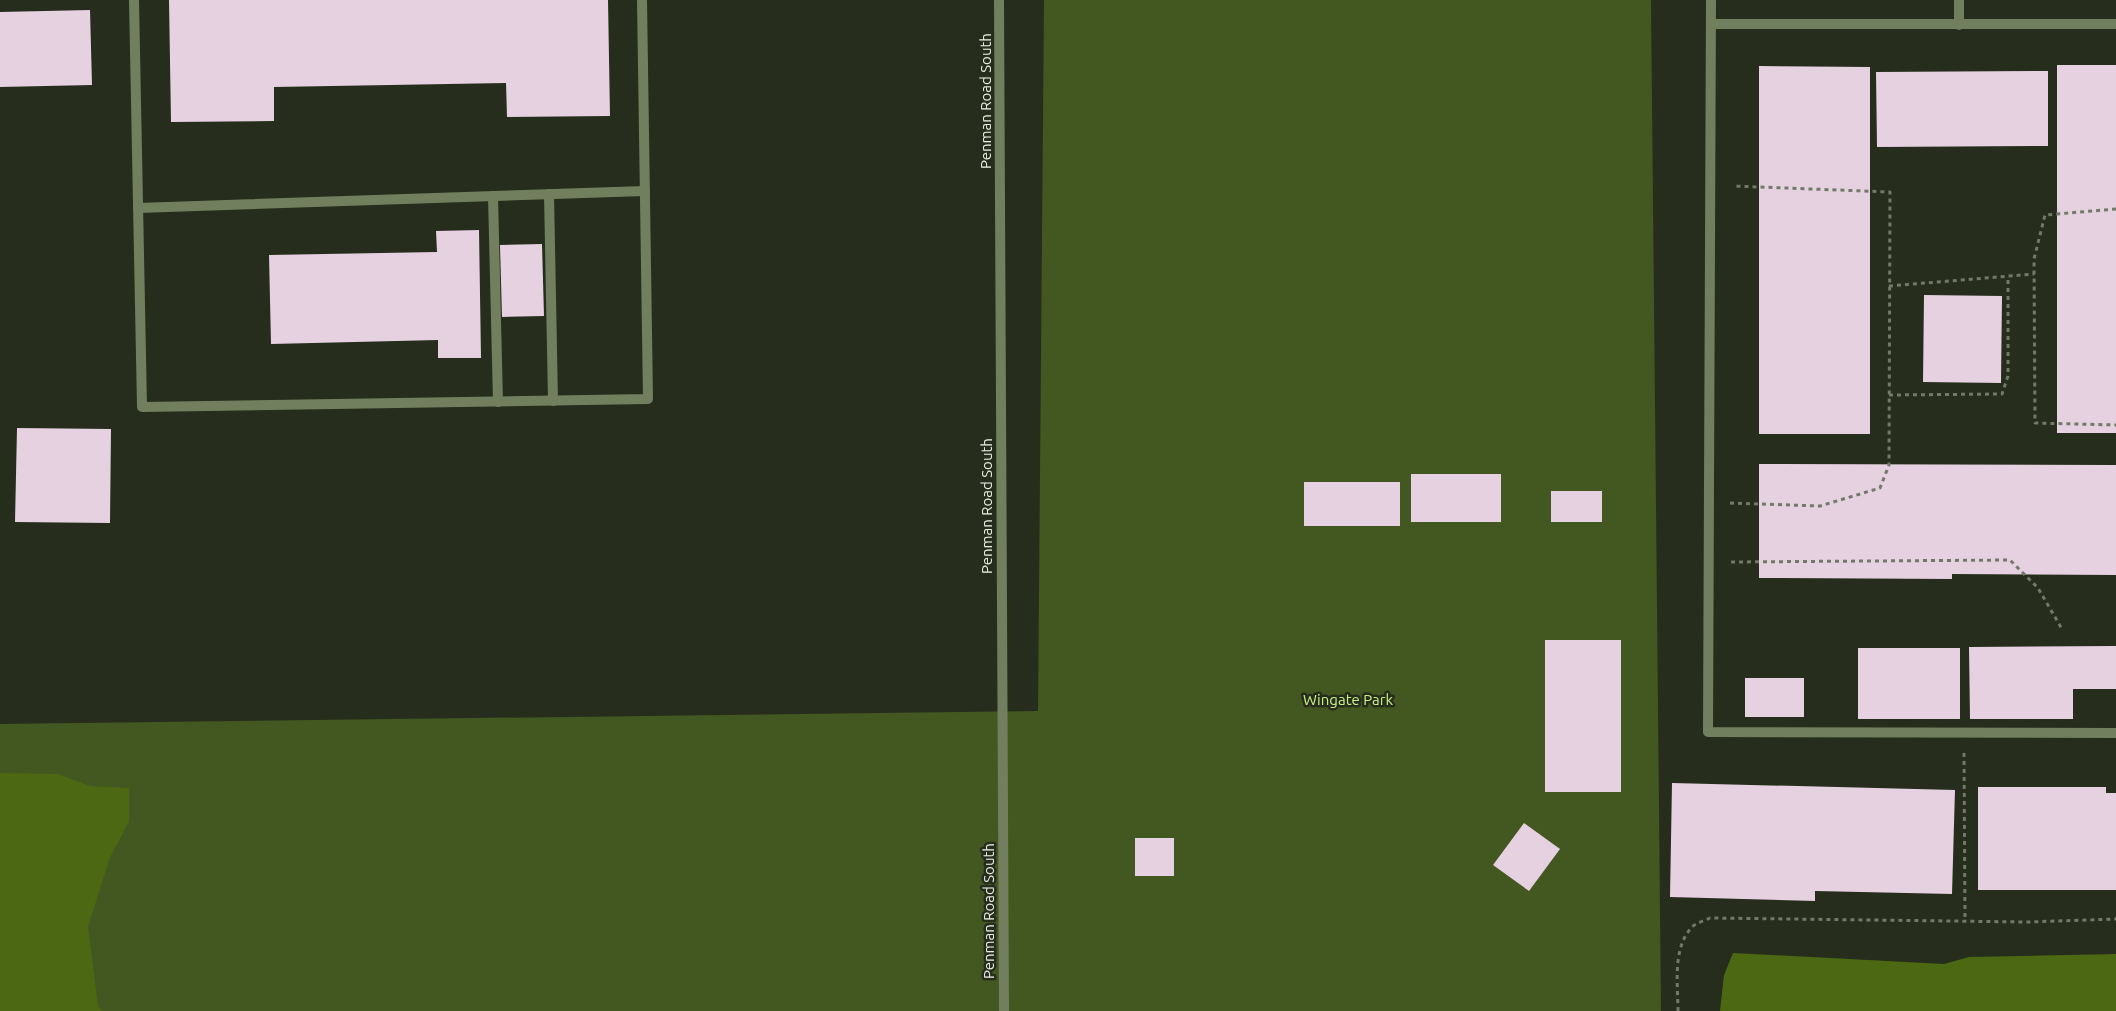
<svg xmlns="http://www.w3.org/2000/svg" width="2116" height="1011" viewBox="0 0 2116 1011" font-family="Ubuntu,sans-serif">
	<style>
		.green { fill: #435720 }
		.water { fill: #4d6812 }
		.building { fill: #e6d1e1 }
		.lines { fill: none; stroke-linecap: round; stroke-linejoin: round }
		.path { stroke: #73796a; stroke-width: 3; stroke-dasharray: 4 4; stroke-linecap: butt }
		.lane { stroke: #717f5e; stroke-width: 10 }
		.street { stroke: #717f5e; stroke-width: 10 }
		.labels { text-anchor: middle; dominant-baseline: central; stroke-width: 5; stroke-linejoin: round; paint-order: stroke }
		.street-label { font-size: 15px; fill: #eaefe4; stroke: #262d1c }
		.park-label { font-size: 15px; fill: #c9f387; stroke: #262d1c }
	</style>
	<rect width="100%" height="100%" fill="#262d1c"/>
	<polygon class="green" points="1044,0 1651,0 1661,1011 0,1011 0,724 1038,711"/>
	<g class="water">
		<polygon points="0,773 58,774 90,786 129,788 129,822 110,857 88,927 98,1006 102,1011 0,1011"/>
		<polygon points="1733,953 1944,964 1969,957 2116,954 2116,1011 1720,1011 1724,975"/>
	</g>
	<g class="building">
		<polygon points="169,0 608,0 610,116 507,117 506,83 274,87 274,121 171,122"/>
		<polygon points="90,10 92,85 0,87 0,12"/>
		<rect x="2057" y="65" width="59" height="368"/>
		<polygon points="1759,66 1870,67 1870,434 1759,434"/>
		<polygon points="2048,71 2048,146 1877,147 1876,72"/>
		<polygon points="479,230 481,358 438,358 438,340 271,344 269,255 437,252 436,231"/>
		<polygon points="542,244 544,316 502,317 500,245"/>
		<polygon points="1924,295 2002,296 2001,383 1923,382"/>
		<polygon points="17,428 111,429 110,523 15,522"/>
		<polygon points="1759,464 2116,465 2116,575 1952,574 1952,579 1759,578"/>
		<rect x="1411" y="474" width="90" height="48"/>
		<rect x="1304" y="482" width="96" height="44"/>
		<rect x="1551" y="491" width="51" height="31"/>
		<rect x="1545" y="640" width="76" height="152"/>
		<polygon points="2116,646 2116,689 2073,689 2073,719 1970,719 1969,647"/>
		<rect x="1858" y="648" width="102" height="71"/>
		<rect x="1745" y="678" width="59" height="39"/>
		<polygon points="1672,783 1955,790 1952,894 1815,891 1815,901 1670,897"/>
		<polygon points="1978,787 2106,787 2106,793 2116,793 2116,890 1978,890"/>
		<polygon points="1524,823 1560,849 1529,891 1493,865"/>
		<rect x="1135" y="838" width="39" height="38"/>
	</g>
	<g class="lines">
		<g class="path">
			<polyline points="2116,209 2045,215 2034,259 2035,423 2116,425"/>
			<polyline points="1889,286 2034,274"/>
			<polyline points="1889,395 2002,394 2008,376 2008,276"/>
			<polyline points="1730,503 1820,506 1880,488 1889,465 1890,192 1733,186"/>
			<polyline points="1731,562 2010,560 2038,588 2062,629"/>
			<polyline points="1964,753 1965,920"/>
			<path d="M1678 1011C1678 985 1672 948 1692 927 1696 923 1704 921 1710 918L2028 922 2116 919"/>
		</g>
		<g class="lane">
			<polyline points="134,0 142,407 648,399 642,0"/>
			<polyline points="1711,0 1708,732 2116,733"/>
			<polyline points="549,194 553,401"/>
			<polyline points="493,196 498,402"/>
			<polyline points="138,208 645,191"/>
		</g>
		<g class="street">
			<polyline points="999,0 1004,1011"/>
			<polyline points="1959,0 1959,25"/>
			<polyline points="1711,24 2116,24"/>
		</g>
	</g>
	<g class="labels">
		<g class="street-label">
			<text transform="translate(985 101) rotate(-90)">Penman Road South</text>
			<text transform="translate(986 506) rotate(-90)">Penman Road South</text>
			<text transform="translate(988 911) rotate(-90)">Penman Road South</text>
		</g>
		<g class="park-label">
			<text x="1348" y="699">Wingate Park</text>
		</g>
	</g>
</svg>
